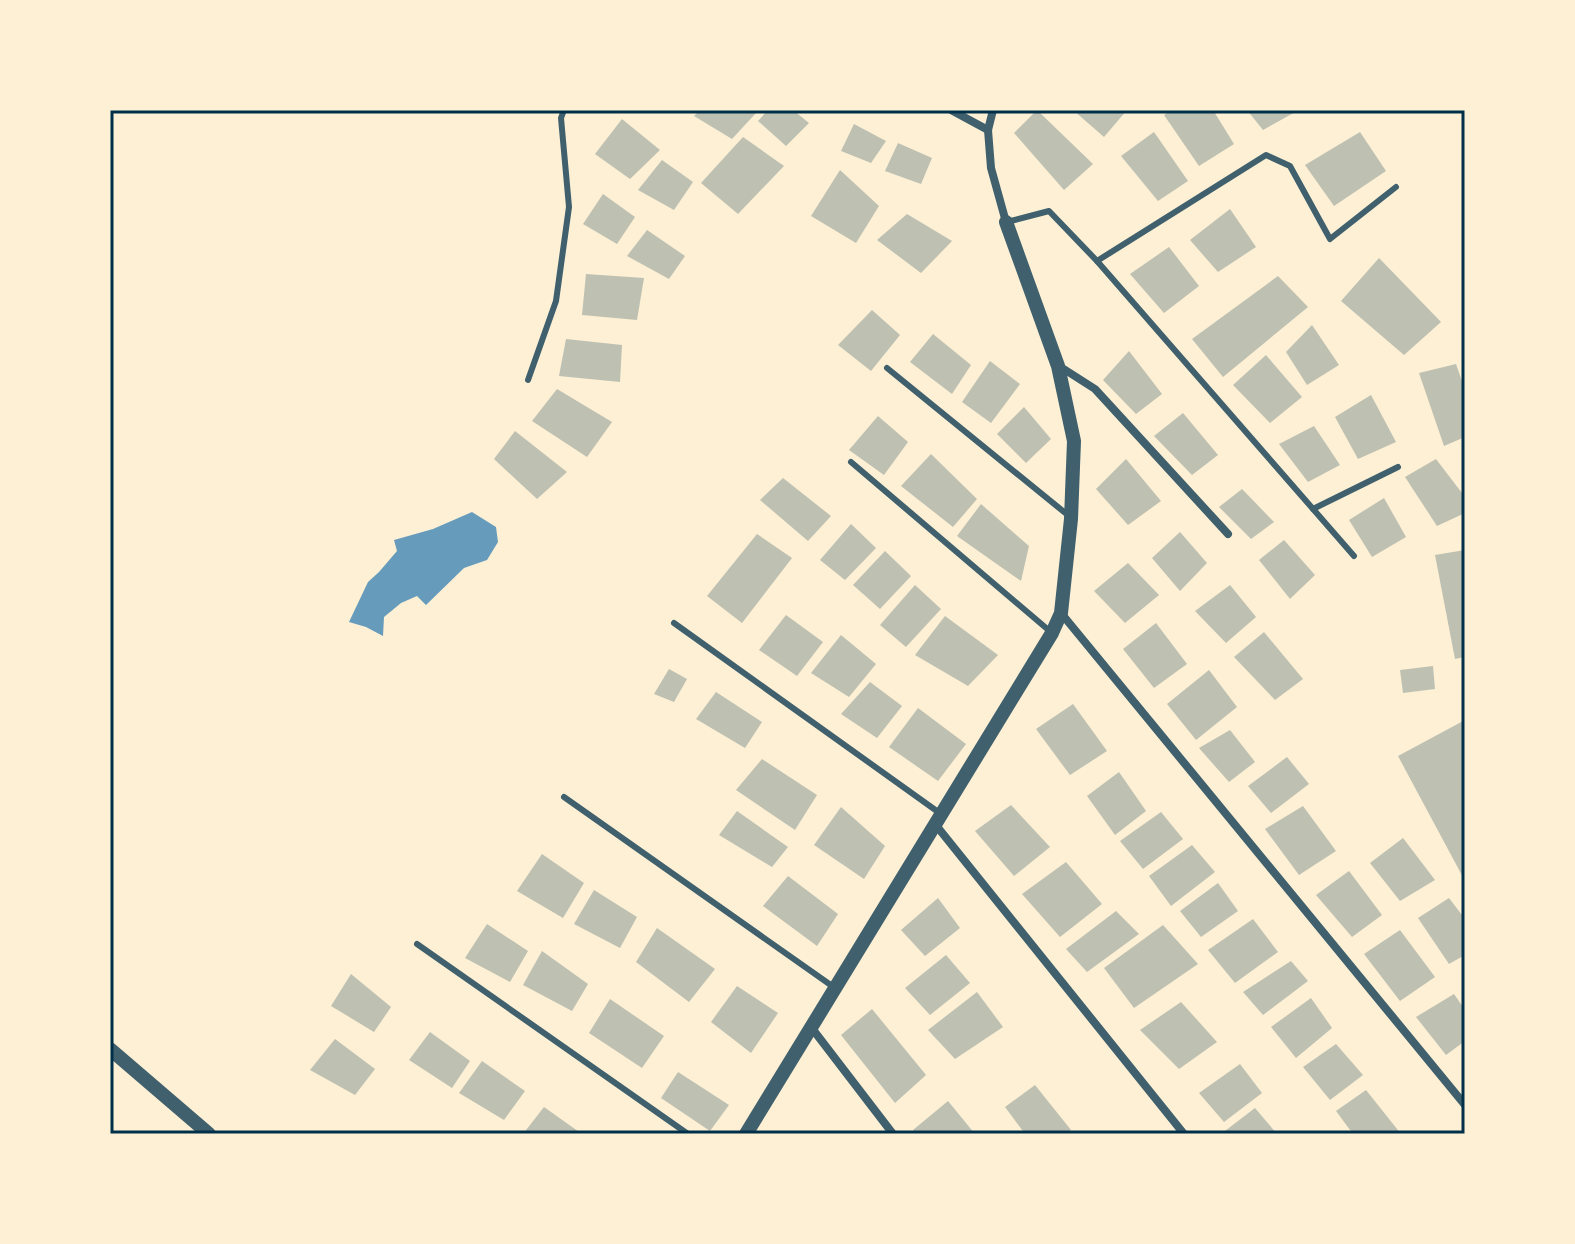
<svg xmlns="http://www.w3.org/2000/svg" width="1575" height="1244" viewBox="0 0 1575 1244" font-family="'Work Sans',sans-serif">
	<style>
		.water { fill: #669bbc }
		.building { fill: #bec0b2 }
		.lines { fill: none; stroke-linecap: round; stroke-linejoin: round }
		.service { stroke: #3f606c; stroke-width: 6 }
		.minor { stroke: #3f606c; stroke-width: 8 }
		.tertiary { stroke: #3f606c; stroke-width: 14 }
		.neatline { fill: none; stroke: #003049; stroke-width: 3 }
	</style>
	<rect width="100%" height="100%" fill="#fdf0d5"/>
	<polygon class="water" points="472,512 496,527 498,542 487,560 464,568 426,605 417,596 401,603 384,617 383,636 366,627 349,622 368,582 379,572 397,551 394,540 433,529"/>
	<g class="building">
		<polygon points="700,110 752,110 756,113 732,139 694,116"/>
		<polygon points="768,110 793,110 809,123 786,146 758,121"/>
		<polygon points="1037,110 1093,164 1064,190 1014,133"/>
		<polygon points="1073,110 1127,110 1104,137"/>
		<polygon points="1172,110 1213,110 1234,144 1199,166 1164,115"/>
		<polygon points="1247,110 1299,110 1263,130"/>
		<polygon points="622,119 660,150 630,179 595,154"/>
		<polygon points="854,124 886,141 871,163 841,151"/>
		<polygon points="1154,132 1188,181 1158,201 1121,156"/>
		<polygon points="1360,132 1386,171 1334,206 1305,165"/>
		<polygon points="743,137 784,166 738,214 701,183"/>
		<polygon points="898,143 932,158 921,184 885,171"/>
		<polygon points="662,160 693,182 674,210 638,190"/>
		<polygon points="840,170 879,206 856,243 811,216"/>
		<polygon points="603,194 635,217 617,244 583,224"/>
		<polygon points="1230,209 1256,247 1218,272 1190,240"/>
		<polygon points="907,214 952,241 921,273 877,240"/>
		<polygon points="647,230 685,256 669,279 627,256"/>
		<polygon points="1169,247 1199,286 1164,313 1130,274"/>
		<polygon points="1379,258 1441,322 1404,355 1341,301"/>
		<polygon points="586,274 644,278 637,320 582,315"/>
		<polygon points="1278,276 1308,307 1223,377 1192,339"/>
		<polygon points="872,310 900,335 871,371 838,345"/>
		<polygon points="1312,325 1339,365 1307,385 1286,352"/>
		<polygon points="933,334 971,365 952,394 910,362"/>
		<polygon points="566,339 622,345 620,382 559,376"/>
		<polygon points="1129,351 1162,394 1136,414 1103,380"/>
		<polygon points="1266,355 1302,397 1270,423 1233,385"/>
		<polygon points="990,361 1020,384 991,423 962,402"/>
		<polygon points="1456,364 1465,390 1465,437 1444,446 1419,373"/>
		<polygon points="557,389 612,422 587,457 532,421"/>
		<polygon points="1371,395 1396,442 1358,459 1335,417"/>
		<polygon points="1024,407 1051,439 1026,463 997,434"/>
		<polygon points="1183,413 1218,455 1192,475 1154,436"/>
		<polygon points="878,416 908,442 884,475 849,450"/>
		<polygon points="1314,426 1340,465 1308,482 1279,444"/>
		<polygon points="515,431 567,472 537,499 494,459"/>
		<polygon points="931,454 977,499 953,527 901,486"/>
		<polygon points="1126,459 1161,501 1128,525 1096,489"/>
		<polygon points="1436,459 1465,497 1465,513 1437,526 1405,477"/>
		<polygon points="783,478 831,516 808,541 760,500"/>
		<polygon points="1242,489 1274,522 1251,539 1219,507"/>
		<polygon points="1384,498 1406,537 1372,557 1349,520"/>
		<polygon points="981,504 1029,546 1021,581 957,536"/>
		<polygon points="851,524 876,548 845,580 820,560"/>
		<polygon points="1180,532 1207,563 1180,591 1152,558"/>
		<polygon points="757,534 792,558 742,623 707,596"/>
		<polygon points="1284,540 1315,575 1290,599 1259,560"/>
		<polygon points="1465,550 1465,657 1455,659 1435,555"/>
		<polygon points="885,551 911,576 880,609 853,585"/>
		<polygon points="1128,563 1159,595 1125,623 1094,591"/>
		<polygon points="915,585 941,609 906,647 880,625"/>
		<polygon points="1230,585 1256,617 1226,643 1195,611"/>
		<polygon points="786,615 823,642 797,676 759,650"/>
		<polygon points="945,616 998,655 968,686 915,655"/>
		<polygon points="1156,623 1187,664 1154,688 1123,649"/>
		<polygon points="1264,632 1303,679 1275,700 1234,657"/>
		<polygon points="841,635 876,664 849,697 811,673"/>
		<polygon points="1433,666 1435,689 1403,693 1400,670"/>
		<polygon points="669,669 687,679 674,702 654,694"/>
		<polygon points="1209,670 1237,707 1196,740 1167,704"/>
		<polygon points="870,682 902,706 877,738 841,714"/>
		<polygon points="716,692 762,722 745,748 696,719"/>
		<polygon points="1073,704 1107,751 1070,775 1036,729"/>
		<polygon points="918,708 966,744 938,781 889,747"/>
		<polygon points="1465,720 1465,881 1398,756"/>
		<polygon points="1230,730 1255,762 1229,782 1199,748"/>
		<polygon points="1287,757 1309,784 1271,813 1248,786"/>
		<polygon points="762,759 817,795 795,830 736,790"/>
		<polygon points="1119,772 1146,811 1115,835 1087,796"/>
		<polygon points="1011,805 1050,847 1014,876 975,831"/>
		<polygon points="1303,806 1336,851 1299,875 1265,829"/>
		<polygon points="841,807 885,846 864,879 814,845"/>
		<polygon points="737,811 788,847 772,867 719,835"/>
		<polygon points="1161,812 1183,839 1143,869 1120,841"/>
		<polygon points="1403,838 1435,880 1400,901 1370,863"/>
		<polygon points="1192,845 1215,872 1171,906 1149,876"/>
		<polygon points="542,854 584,883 563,918 517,891"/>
		<polygon points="1066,862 1102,904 1060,937 1022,894"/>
		<polygon points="1349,871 1382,915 1352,937 1316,895"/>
		<polygon points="788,876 838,914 817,946 763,906"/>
		<polygon points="1218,883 1238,911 1201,937 1180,911"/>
		<polygon points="594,890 637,917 620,948 574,924"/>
		<polygon points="938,898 960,928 925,956 901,930"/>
		<polygon points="1449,898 1465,919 1465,955 1449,964 1418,918"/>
		<polygon points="1116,911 1139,934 1087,972 1066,949"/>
		<polygon points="1253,919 1278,952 1235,983 1208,950"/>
		<polygon points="487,924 528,951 510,982 465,958"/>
		<polygon points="1163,925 1198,964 1134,1008 1104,968"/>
		<polygon points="657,928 715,969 689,1002 636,962"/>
		<polygon points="1400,930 1435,977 1400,1001 1364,954"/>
		<polygon points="542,951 588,984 572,1011 523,985"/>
		<polygon points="946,955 970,983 930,1015 905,988"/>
		<polygon points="1291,961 1308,981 1263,1015 1243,992"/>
		<polygon points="351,974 391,1007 374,1032 331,1006"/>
		<polygon points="737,986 778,1013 751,1053 711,1022"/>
		<polygon points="977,992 1003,1027 955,1059 928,1030"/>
		<polygon points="1454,994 1465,1010 1465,1041 1446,1055 1416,1017"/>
		<polygon points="1311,998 1332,1028 1296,1058 1271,1027"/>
		<polygon points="610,999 664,1036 642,1068 589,1033"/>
		<polygon points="1181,1002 1217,1042 1179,1069 1140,1030"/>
		<polygon points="872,1009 926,1075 895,1103 841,1035"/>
		<polygon points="430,1032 470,1061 452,1088 409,1060"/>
		<polygon points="335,1039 375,1069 355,1095 310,1070"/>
		<polygon points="1336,1044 1363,1075 1330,1100 1303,1067"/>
		<polygon points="482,1061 525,1091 504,1120 459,1093"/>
		<polygon points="1240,1064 1262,1093 1224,1122 1199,1093"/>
		<polygon points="678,1072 729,1105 710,1131 661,1098"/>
		<polygon points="1035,1085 1071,1130 1065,1134 1025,1134 1005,1107"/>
		<polygon points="1366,1090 1401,1134 1353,1134 1336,1111"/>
		<polygon points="948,1101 975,1134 916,1134 913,1130"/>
		<polygon points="544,1107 582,1134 523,1134"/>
		<polygon points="1255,1108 1277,1134 1221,1134"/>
	</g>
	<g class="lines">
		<g class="service">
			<polyline points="1007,222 1049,211 1097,261 1354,556"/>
			<polyline points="1097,261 1266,155 1290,166 1330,239 1396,187"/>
			<polyline points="887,368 1069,516"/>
			<polyline points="528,380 556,301 569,207 561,118 564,110"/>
			<polyline points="851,462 1052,633"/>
			<polyline points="1313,509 1398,467"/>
			<polyline points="674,623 941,814"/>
			<polyline points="564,797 835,988"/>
			<polyline points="417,944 688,1134"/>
		</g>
		<g class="minor">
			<polyline points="951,110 988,130"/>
			<polyline points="993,110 988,130 991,168 1006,222"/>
			<polyline points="1059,366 1095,389 1228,534"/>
			<polyline points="1061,613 1465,1105"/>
			<polyline points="935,824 1184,1134"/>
			<polyline points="811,1027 893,1134"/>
		</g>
		<g class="tertiary">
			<polyline points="110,1049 209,1134"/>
			<polyline points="746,1134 1052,633 1061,613 1071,519 1074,441 1058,366 1006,222"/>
		</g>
	</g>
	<rect width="1575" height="1244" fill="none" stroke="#fdf0d5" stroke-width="224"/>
	<rect x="112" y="112" width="1351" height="1020" class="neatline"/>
</svg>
